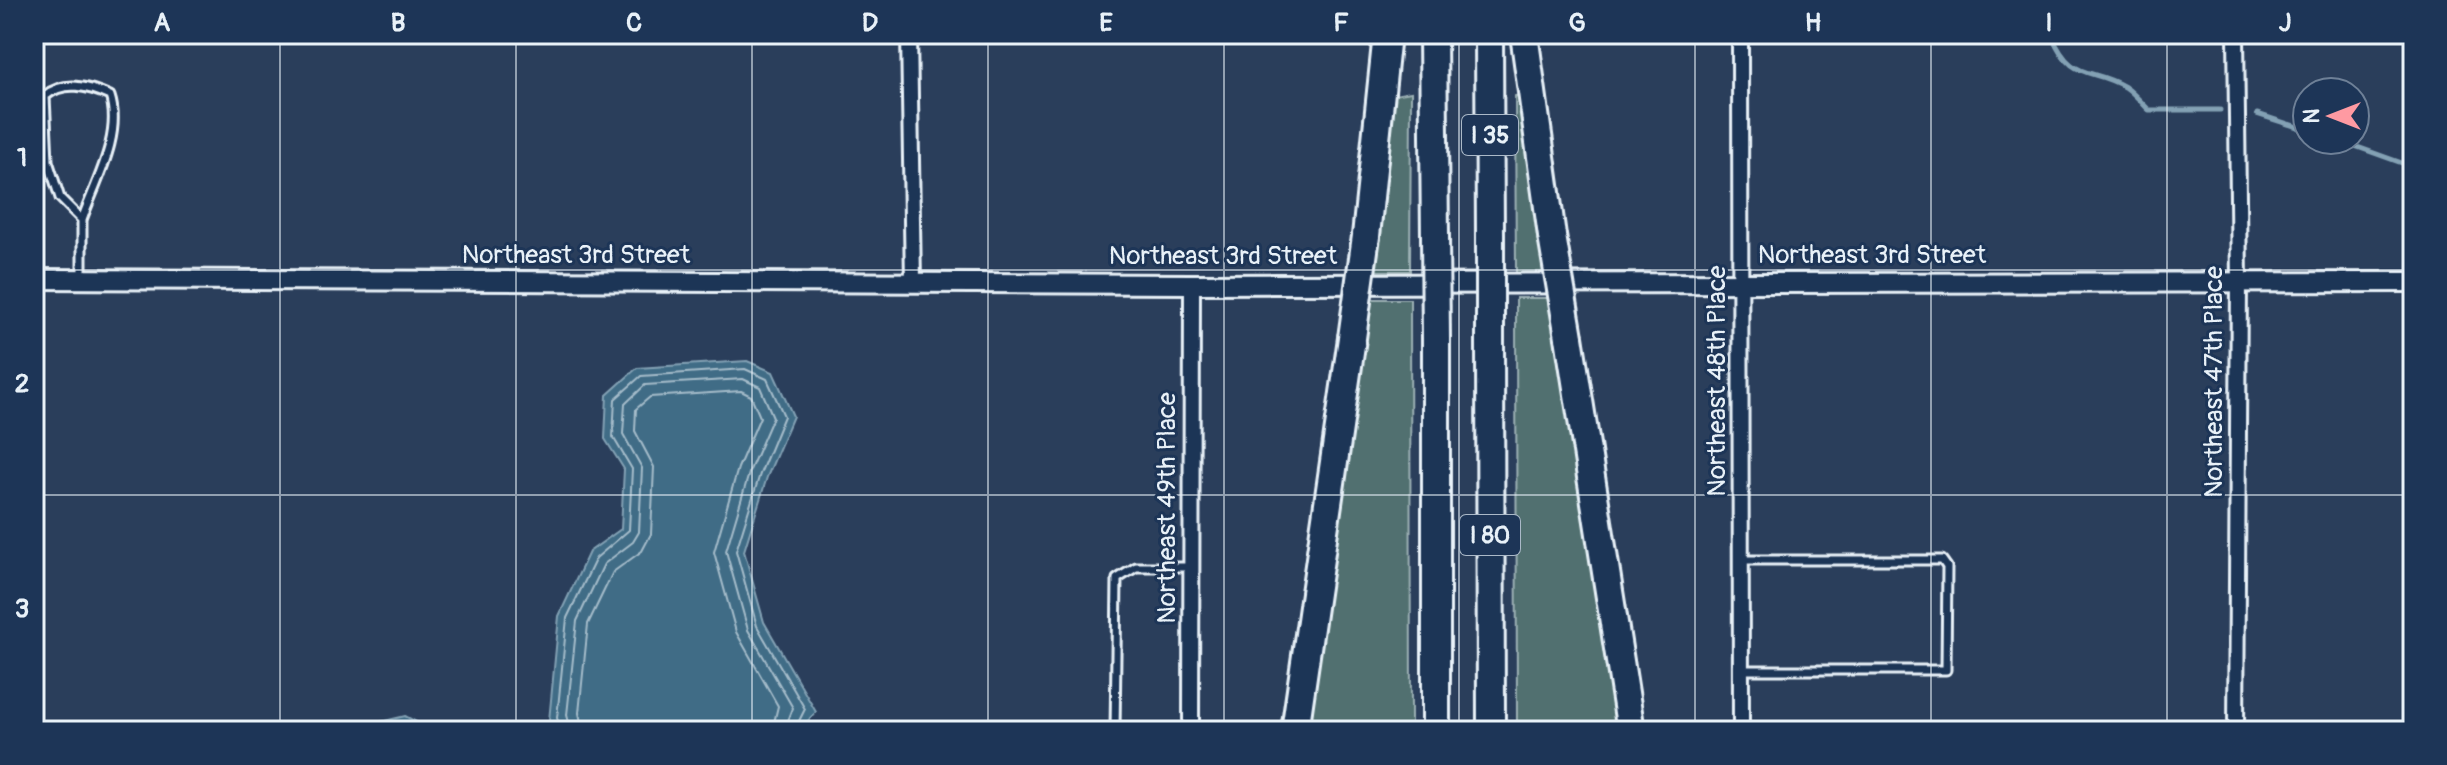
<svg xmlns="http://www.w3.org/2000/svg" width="2447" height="765" viewBox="0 0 2447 765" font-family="Pangolin,sans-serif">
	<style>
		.green { fill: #51706f; stroke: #9cb0b4; stroke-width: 2 }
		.water { fill: #406c86; stroke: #83a1b4; stroke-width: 2 }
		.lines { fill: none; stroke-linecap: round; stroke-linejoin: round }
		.shore { stroke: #a5bcca; stroke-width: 2 }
		.stream { stroke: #83a1b4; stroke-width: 5 }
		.service-casing { stroke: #e8f1f8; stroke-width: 13 }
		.minor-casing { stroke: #e8f1f8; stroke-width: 20 }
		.tertiary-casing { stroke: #e8f1f8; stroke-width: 24 }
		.motorway-casing { stroke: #e8f1f8; stroke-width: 32 }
		.service { stroke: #1d3557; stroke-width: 7 }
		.minor { stroke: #1d3557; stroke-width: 14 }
		.tertiary { stroke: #1d3557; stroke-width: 18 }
		.motorway { stroke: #1d3557; stroke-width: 26 }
		.motorway-bridge-casing { stroke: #e8f1f8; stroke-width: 32; stroke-linecap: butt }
		.motorway-bridge { stroke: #1d3557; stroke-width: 26 }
		.grid { fill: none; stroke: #e8f1f8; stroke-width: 2; stroke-opacity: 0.55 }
		.labels { text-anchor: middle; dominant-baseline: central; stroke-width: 6; stroke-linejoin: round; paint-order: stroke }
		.shield { fill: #1d3557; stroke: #abb9c8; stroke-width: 2 }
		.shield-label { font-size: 24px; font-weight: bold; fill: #e8f1f8 }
		.street-label { font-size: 26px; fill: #e8f1f8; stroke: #1d3557 }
		.neatline { fill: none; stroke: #e8f1f8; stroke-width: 3 }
		.grid-label { font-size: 26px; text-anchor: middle; font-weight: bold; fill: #e8f1f8 }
	</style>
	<rect width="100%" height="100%" fill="#2a3e5b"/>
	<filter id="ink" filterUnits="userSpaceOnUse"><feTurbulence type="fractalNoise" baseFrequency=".0125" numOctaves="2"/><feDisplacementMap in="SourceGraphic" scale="16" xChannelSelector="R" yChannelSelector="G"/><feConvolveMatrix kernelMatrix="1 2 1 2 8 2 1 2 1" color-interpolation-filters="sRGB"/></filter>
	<g filter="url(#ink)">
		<g class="green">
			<polygon points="1411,92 1410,271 1373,271 1394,95"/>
			<polygon points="1521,95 1547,274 1516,274 1515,96"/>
			<polygon points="1516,298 1551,298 1620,731 1517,731"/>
			<polygon points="1369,299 1410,299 1411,731 1306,731"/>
		</g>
		<g class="water">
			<polygon points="747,361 773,372 793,416 767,477 744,551 764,622 816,712 799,731 555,731 549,721 559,616 589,552 621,529 624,469 605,439 607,395 637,368"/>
			<polygon points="405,716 433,731 363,731 368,725"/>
		</g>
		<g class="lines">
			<g class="shore">
				<polyline points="561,731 557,718 567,618 596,558 629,530 632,469 613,437 615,399 641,376 745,369 767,379 784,416 760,474 736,551 757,626 805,709 794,731"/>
				<polyline points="571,731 567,715 577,621 604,564 633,542 639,532 642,468 623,434 625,404 645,385 743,379 760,387 773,417 750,470 726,551 748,630 793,708 784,731"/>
				<polyline points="583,731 579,713 588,624 613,572 642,551 651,534 654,467 635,431 636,409 650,397 741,391 751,396 760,417 738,468 714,552 736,632 778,706 772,731"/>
			</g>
			<g class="stream">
				<path d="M2051 34C2072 83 2089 66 2125 87 2134 93 2142 103 2149 110H2220"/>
				<polyline points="2257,114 2307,130"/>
				<polyline points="2338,140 2413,167"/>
			</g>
			<defs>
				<g id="service">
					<path d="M82 277V220L60 198 48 161 45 96C64 80 88 86 110 96 123 135 95 183 82 220"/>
					<polyline points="1741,560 1942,560 1947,567 1946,670 1741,670"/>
					<polyline points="1115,731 1117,579 1136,567 1190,567"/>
				</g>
				<g id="minor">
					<polyline points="909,34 913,283"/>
					<polyline points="1740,34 1741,731"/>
					<polyline points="1191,731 1192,284"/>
					<polyline points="2236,731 2239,282 2236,34"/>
				</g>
				<polyline id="tertiary" points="34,279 1192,284 2413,282"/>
				<g id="motorway">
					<polyline points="1433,34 1435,237"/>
					<polyline points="1489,34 1490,237"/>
					<polyline points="1524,34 1552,236"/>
					<polyline points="1366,236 1387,34"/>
					<polyline points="1569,337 1631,731"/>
					<polyline points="1436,339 1436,731"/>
					<polyline points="1490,339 1491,731"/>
					<polyline points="1295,731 1352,338"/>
				</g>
			</defs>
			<use href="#service" class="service-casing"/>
			<use href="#minor" class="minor-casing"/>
			<use href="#tertiary" class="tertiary-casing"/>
			<use href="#motorway" class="motorway-casing"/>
			<use href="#service" class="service"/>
			<use href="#minor" class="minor"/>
			<use href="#tertiary" class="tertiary"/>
			<use href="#motorway" class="motorway"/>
			<defs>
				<g id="motorway-bridge">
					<polyline points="1552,236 1569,337"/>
					<polyline points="1435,237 1436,339"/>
					<polyline points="1490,237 1490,339"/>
					<polyline points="1352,338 1366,236"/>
				</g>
			</defs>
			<use href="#motorway-bridge" class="motorway-bridge-casing"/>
			<use href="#motorway-bridge" class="motorway-bridge"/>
		</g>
	</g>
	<path class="grid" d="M280 34V731M516 34V731M752 34V731M988 34V731M1224 34V731M1459 34V731M1695 34V731M1931 34V731M2167 34V731M34 270H2413M34 495H2413"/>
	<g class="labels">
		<g class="shield">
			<rect x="1462" y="115" width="56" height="40" rx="6"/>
			<rect x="1460" y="515" width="60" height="40" rx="6"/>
		</g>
		<g class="shield-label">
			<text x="1490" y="135">I 35</text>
			<text x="1490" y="535">I 80</text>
		</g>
		<g class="street-label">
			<text x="576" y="255">Northeast 3rd Street</text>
			<text x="1872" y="255">Northeast 3rd Street</text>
			<text x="1223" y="256">Northeast 3rd Street</text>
			<text transform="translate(1717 381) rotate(-90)">Northeast 48th Place</text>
			<text transform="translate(2214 382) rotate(-90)">Northeast 47th Place</text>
			<text transform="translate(1167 508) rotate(-90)">Northeast 49th Place</text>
		</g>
	</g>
	<rect width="2447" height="765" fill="none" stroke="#1d3557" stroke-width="88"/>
	<g transform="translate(2331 116) rotate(270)"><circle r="38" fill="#1d3557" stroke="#6e8097" stroke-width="2"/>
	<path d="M0-6L14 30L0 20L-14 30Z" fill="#ff9aa2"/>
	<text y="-12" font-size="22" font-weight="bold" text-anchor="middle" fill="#e8f1f8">N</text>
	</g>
	<rect x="44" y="44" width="2359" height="677" class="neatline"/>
	<g class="grid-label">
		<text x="162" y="31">A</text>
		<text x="398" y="31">B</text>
		<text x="634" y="31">C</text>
		<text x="870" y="31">D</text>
		<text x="1106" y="31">E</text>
		<text x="1341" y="31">F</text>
		<text x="1577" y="31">G</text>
		<text x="1813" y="31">H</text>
		<text x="2049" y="31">I</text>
		<text x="2285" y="31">J</text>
		<text x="22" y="166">1</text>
		<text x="22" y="392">2</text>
		<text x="22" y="617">3</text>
	</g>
</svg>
